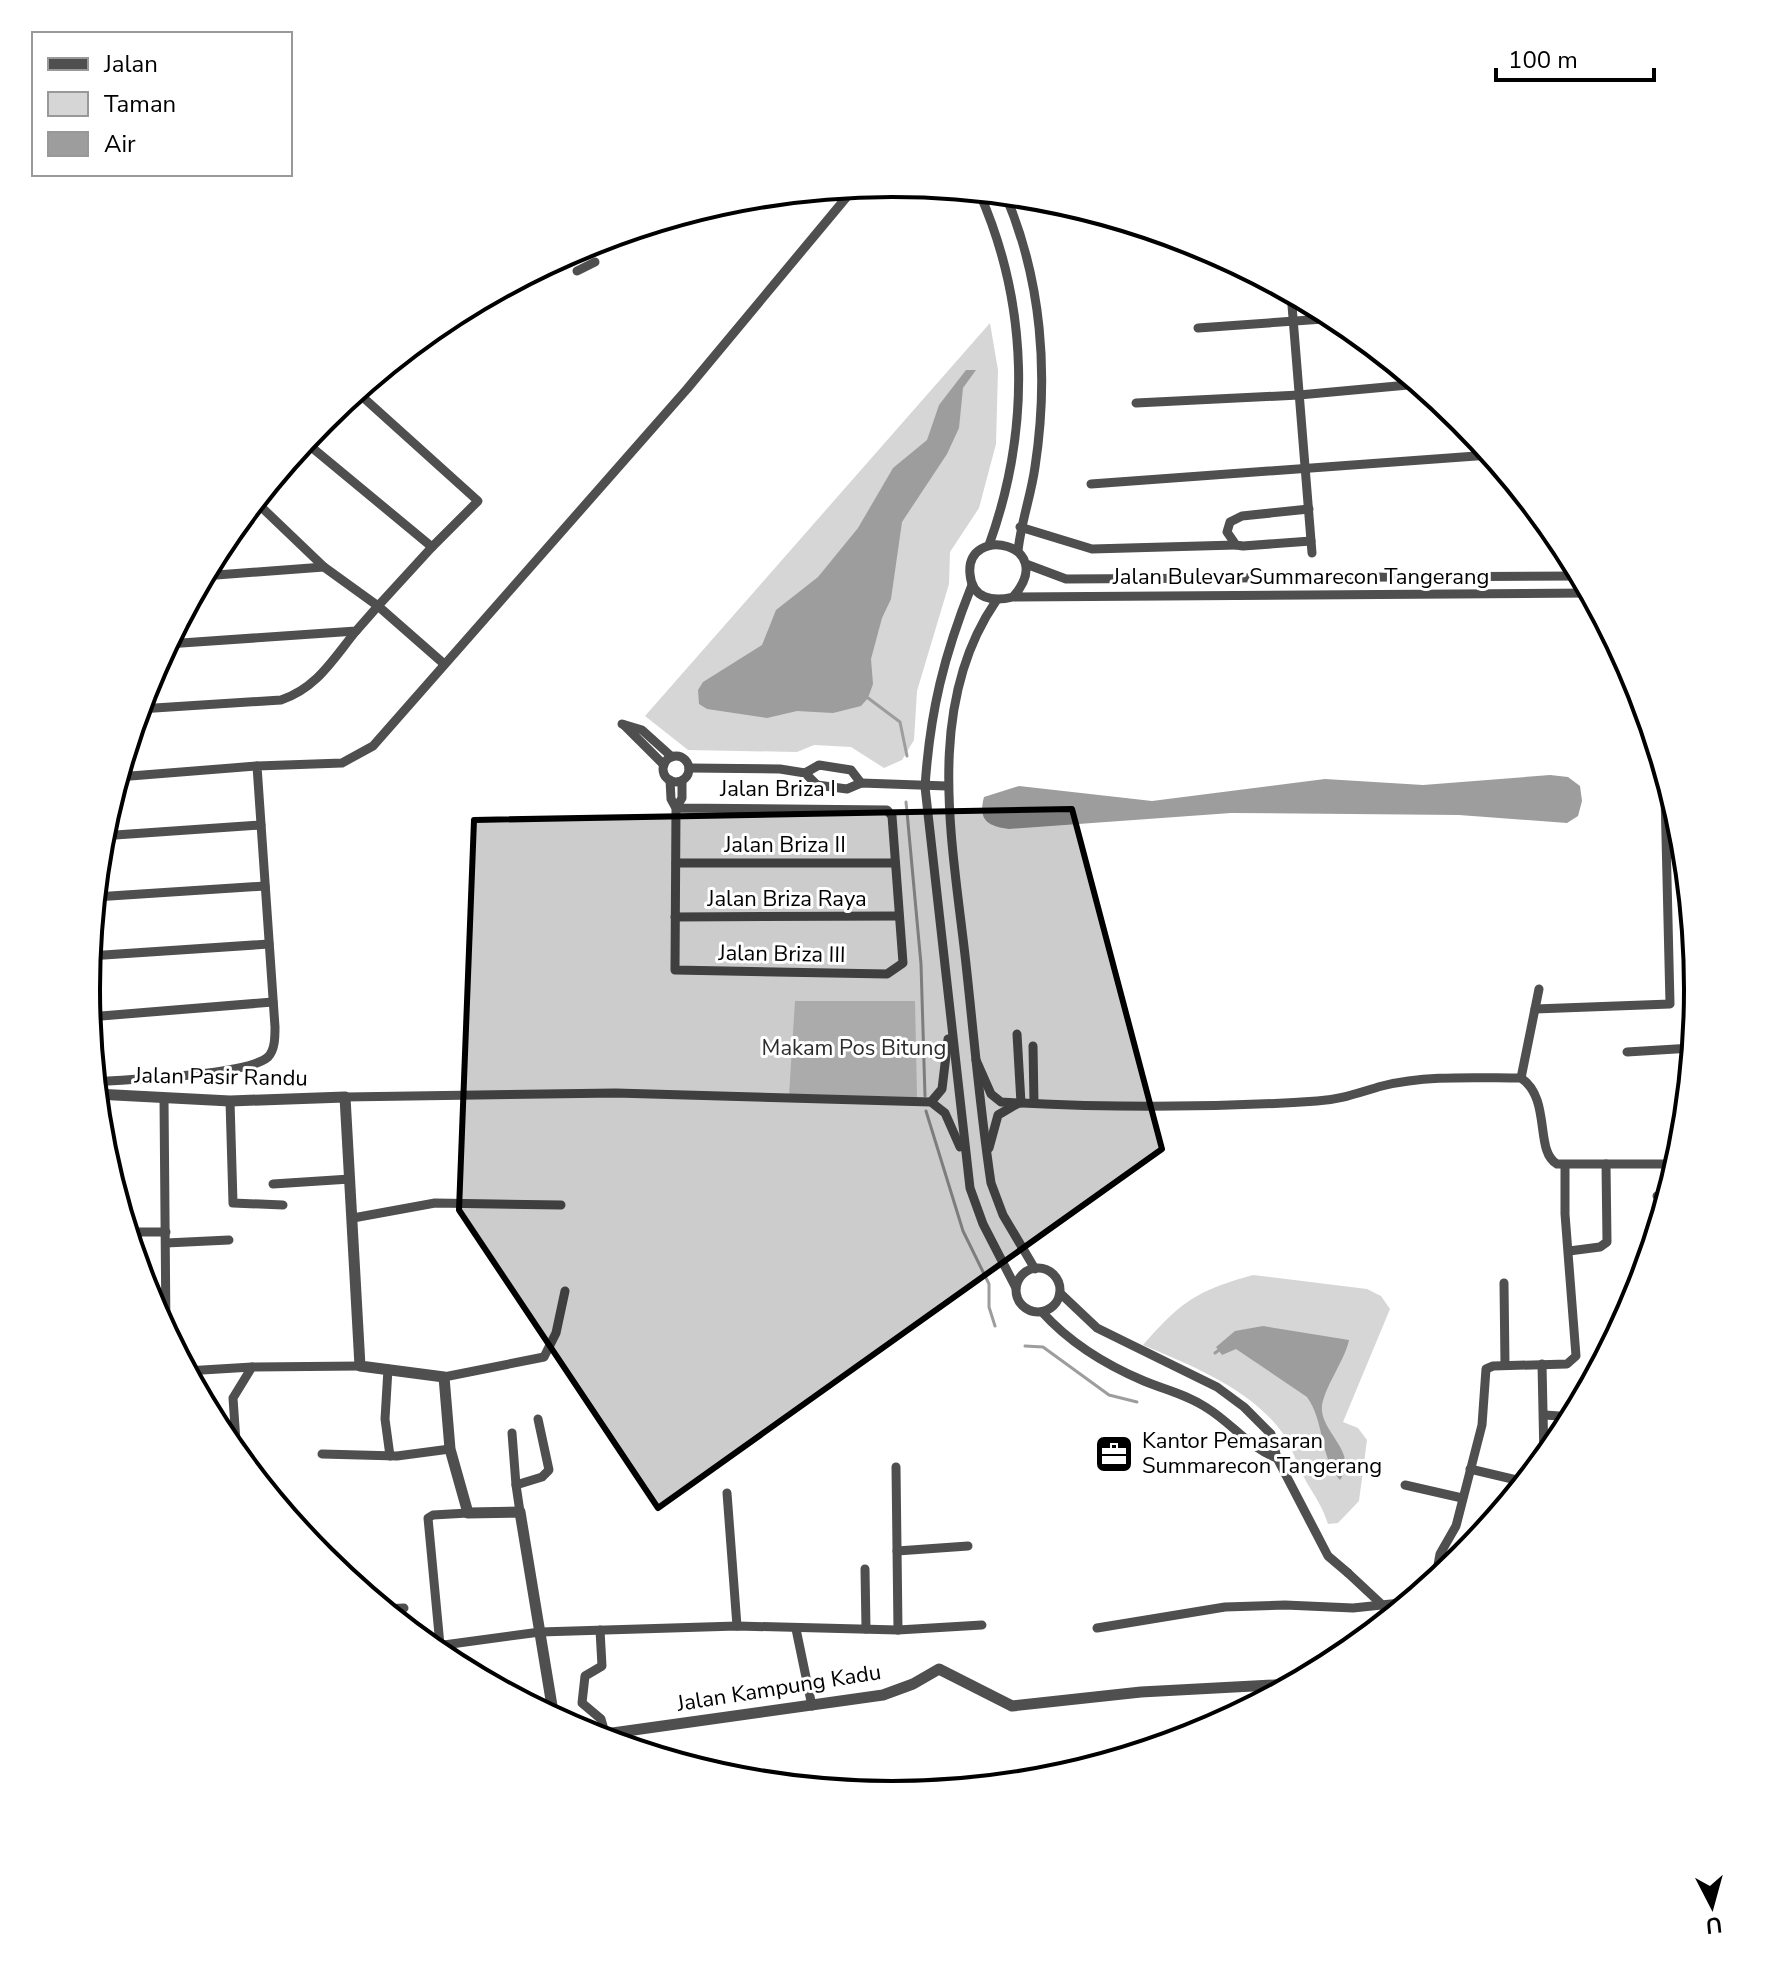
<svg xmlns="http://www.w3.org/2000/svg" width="1784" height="1978" viewBox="0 0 1784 1978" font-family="'Nunito Sans',sans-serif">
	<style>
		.green { fill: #d6d6d6 }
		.water { fill: #9d9d9d }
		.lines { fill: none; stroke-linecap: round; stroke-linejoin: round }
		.stream { stroke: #9d9d9d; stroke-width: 3 }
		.minor { stroke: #4f4f4f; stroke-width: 9 }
		.tertiary { stroke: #4f4f4f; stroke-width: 11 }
		.minor-bridge { stroke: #4f4f4f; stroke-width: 9 }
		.marked { fill: #000; fill-opacity: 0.2; stroke: #000; stroke-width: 6; stroke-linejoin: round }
		.labels { text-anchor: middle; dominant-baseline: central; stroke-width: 6; stroke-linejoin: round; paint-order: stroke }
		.street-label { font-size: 22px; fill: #000; stroke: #fff }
		.park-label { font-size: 22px; fill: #2d2d2d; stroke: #fff }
		.poi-label { font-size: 22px; fill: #000; stroke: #fff; text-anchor: start }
		.rim { fill: none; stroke: #000; stroke-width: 4 }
	</style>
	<rect width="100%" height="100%" fill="#fff"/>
	<g class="green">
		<polygon points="990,323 998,370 996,444 979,508 950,552 949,584 917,691 914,740 902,760 884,768 851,747 814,745 797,752 688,750 645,716"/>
		<polygon points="795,1001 915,1001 917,1097 789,1096"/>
		<path d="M1253 1275 1367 1289 1381 1296 1390 1309 1343 1422 1358 1428 1367 1440 1359 1501 1338 1523 1328 1524C1320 1499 1309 1490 1300 1469 1294 1457 1291 1445 1284 1435 1252 1389 1192 1366 1143 1345 1182 1301 1196 1291 1253 1275Z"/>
	</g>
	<g class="water">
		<polygon points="966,370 976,370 963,388 959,428 947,454 902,522 891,599 882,618 871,659 873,684 868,698 861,706 833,713 797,711 767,718 707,709 699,704 698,690 703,682 762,645 776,610 818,577 858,528 893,468 927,440 939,405"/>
		<path d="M1550 775 1568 777 1580 786 1582 801 1578 816 1567 823 1459 815 1231 813 1009 829C987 826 978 820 984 797L1019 786 1152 801 1325 779 1423 785Z"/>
		<path d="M1263 1326 1349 1340C1345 1361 1320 1393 1322 1411 1324 1434 1359 1455 1340 1480 1319 1456 1325 1422 1307 1397L1236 1349 1222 1355 1216 1347 1235 1331Z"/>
	</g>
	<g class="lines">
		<g class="stream">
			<polyline points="868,698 900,722 907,756"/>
			<polyline points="906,802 907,812 910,812"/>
			<polyline points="907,812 921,964 925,1096"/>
			<polyline points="926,1111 963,1231 989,1284 989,1307 995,1326"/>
			<polyline points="1025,1346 1043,1347 1109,1395 1137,1402"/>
			<polyline points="1215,1353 1219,1350"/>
		</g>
		<g class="minor">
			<path d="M979 192C1029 305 1031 429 989 545"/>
			<path d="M1005 194C1042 280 1049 375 1035 467 1031 496 1021 522 1018 551"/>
			<polyline points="577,271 595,262"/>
			<polyline points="1291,293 1312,553"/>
			<polyline points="1198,328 1338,318"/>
			<polyline points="356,391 478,501 432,547"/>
			<polyline points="1136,403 1299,395 1419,384"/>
			<polyline points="304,441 432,547 378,606 443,663"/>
			<polyline points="1091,484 1490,455"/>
			<polyline points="1309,509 1242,516 1230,522 1227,532 1236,545 1243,546 1311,541"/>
			<polyline points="1020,527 1092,549 1236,545"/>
			<polyline points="1026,564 1066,579 1581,576"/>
			<polyline points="203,576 324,567"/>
			<path d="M972 585C944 655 930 711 925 787L970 1188 983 1224 1016 1288"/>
			<path d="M1013 597C1060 543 965 524 970 574 972 599 993 602 1013 597L1590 593"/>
			<path d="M996 601C923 707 953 845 966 964 974 1037 980 1110 991 1183L1003 1215 1035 1269"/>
			<polyline points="167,644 356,631 378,606 324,567 255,501"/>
			<path d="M139 709 281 700C317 688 333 659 356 631"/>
			<polyline points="622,724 642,730 672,757"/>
			<polyline points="624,725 664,765"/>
			<circle cx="676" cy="769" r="13"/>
			<polyline points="689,768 780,769 805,773 817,785 847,789 861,783 947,786"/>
			<polyline points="805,773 819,765 851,770 861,783"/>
			<polyline points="118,777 257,766"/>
			<polyline points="670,780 671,799 676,808 675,970 887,974 903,963 892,816 887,810 676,808"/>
			<polyline points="676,808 682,798 682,781"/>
			<polyline points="101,836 261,825"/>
			<polyline points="676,863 895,863"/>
			<polyline points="95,897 265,886"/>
			<polyline points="675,917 899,916"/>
			<polyline points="89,956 269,944"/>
			<polyline points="1535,1009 1670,1004 1665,795 1670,791"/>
			<polyline points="89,1017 273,1002"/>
			<polyline points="1017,1034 1021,1103"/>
			<polyline points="1033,1046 1034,1103"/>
			<polyline points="1627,1052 1692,1048"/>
			<path d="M976 1060 991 1094 1001 1102C1107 1108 1211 1108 1317 1101 1340 1100 1360 1092 1382 1086 1427 1075 1475 1078 1521 1078 1552 1099 1534 1151 1557 1164H1677"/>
			<polyline points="1521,1078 1539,989"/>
			<path d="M95 1082C129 1079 246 1076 268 1057 275 1050 275 1037 275 1027L257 766 342 763 373 746 687 389 855 187"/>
			<polyline points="345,1097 616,1093 931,1102 945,1113 960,1147"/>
			<polyline points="164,1098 166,1333"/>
			<polyline points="230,1101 233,1203 283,1205"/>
			<polyline points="931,1102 942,1089 948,1039"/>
			<polyline points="989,1148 998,1115 1017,1104"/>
			<polyline points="273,1184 350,1179"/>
			<polyline points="1657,1196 1667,1197"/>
			<polyline points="353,1218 435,1203 561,1205"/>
			<polyline points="127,1232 166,1232"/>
			<polyline points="166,1243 229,1240"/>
			<polyline points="1569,1251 1600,1247 1607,1242 1606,1164"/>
			<circle cx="1038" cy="1290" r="22"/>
			<polyline points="1634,1276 1638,1292"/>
			<polyline points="1504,1283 1505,1365"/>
			<polyline points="1060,1293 1097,1328 1217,1387 1244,1407 1271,1434 1277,1458 1328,1556 1348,1573"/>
			<path d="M1042 1312C1070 1343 1106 1365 1144 1381 1166 1390 1188 1395 1207 1408 1233 1424 1249 1448 1277 1458"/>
			<polyline points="1542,1364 1544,1459"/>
			<polyline points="388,1369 385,1419 390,1456"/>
			<polyline points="186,1371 252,1367"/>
			<polyline points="444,1377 544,1357 556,1333 565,1291"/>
			<polyline points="1545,1415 1573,1417"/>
			<polyline points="512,1433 516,1485"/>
			<polyline points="322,1454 397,1456 450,1449"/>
			<polyline points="237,1456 233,1398 252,1367 360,1366"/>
			<polyline points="896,1467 898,1630"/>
			<polyline points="1470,1469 1525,1482"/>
			<polyline points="1405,1485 1462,1498"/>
			<polyline points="727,1493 737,1626"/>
			<polyline points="520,1512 516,1485 542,1477 549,1470 538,1419"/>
			<polyline points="897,1551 968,1546"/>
			<polyline points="865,1569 866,1629"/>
			<polyline points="1435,1581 1440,1554 1456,1526 1482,1425 1486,1369 1493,1366 1567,1364 1576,1356 1565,1214 1565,1166"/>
			<polyline points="383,1609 404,1608"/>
			<polyline points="1097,1628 1225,1607 1285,1605 1353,1608 1410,1602"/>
			<polyline points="796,1629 812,1706"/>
			<polyline points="600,1630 602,1666 585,1676 582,1703 601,1719 605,1733"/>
			<polyline points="440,1645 428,1518 433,1515 468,1513"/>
			<polyline points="429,1647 540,1632 737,1626 898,1630 982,1625"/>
		</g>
		<g class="tertiary">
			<polyline points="96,1094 230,1101 345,1097 360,1366 444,1377 450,1449 468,1513 520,1512 554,1718"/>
			<polyline points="591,1736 883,1695 913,1684 939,1669 1012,1706 1141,1692 1293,1684"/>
		</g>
		<polyline class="minor-bridge" points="1348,1573 1393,1615"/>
	</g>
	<path class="marked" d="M1072 809 1162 1149 658 1508 459 1210 474 820Z"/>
	<defs>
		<symbol id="office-square" viewBox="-11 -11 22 22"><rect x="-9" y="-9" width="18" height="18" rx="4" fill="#000" stroke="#fff"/><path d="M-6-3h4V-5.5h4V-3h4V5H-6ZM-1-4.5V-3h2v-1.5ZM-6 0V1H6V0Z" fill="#fff"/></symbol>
	</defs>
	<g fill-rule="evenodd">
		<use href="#office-square" x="1092" y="1432" width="44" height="44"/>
	</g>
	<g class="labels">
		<g class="street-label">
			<text x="1301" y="577">Jalan Bulevar Summarecon Tangerang</text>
			<text x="778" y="789">Jalan Briza I</text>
			<text x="785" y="845">Jalan Briza II</text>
			<text x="787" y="899">Jalan Briza Raya</text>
			<text transform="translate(782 954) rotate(1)">Jalan Briza III</text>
			<text transform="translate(221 1077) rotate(1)">Jalan Pasir Randu</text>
			<text transform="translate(779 1688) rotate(-9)">Jalan Kampung Kadu</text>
		</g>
		<g class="park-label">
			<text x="854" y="1048">Makam Pos Bitung</text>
		</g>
		<g class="poi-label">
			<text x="1142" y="1441">Kantor Pemasaran<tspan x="1142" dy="25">Summarecon Tangerang</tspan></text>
		</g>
	</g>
	<path d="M0 0H1784V1978H0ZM100 989a792 792 0 1 1 1584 0a792 792 0 1 1-1584 0Z" fill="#fff" fill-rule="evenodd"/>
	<path class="rim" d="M100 989a792 792 0 1 1 1584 0a792 792 0 1 1-1584 0Z"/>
	<rect x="32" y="32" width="260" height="144" fill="#ffffff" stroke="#999999" stroke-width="2"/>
	<rect x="48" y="58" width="40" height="12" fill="#4f4f4f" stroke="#999999" stroke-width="2"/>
	<text x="104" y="72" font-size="24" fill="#000000">Jalan</text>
	<rect x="48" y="92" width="40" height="24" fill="#d6d6d6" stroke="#999999" stroke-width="2"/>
	<text x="104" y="112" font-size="24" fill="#000000">Taman</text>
	<rect x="48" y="132" width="40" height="24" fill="#9d9d9d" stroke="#999999" stroke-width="2"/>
	<text x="104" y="152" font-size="24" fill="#000000">Air</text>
	<g transform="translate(1712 1906) rotate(174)" stroke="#ffffff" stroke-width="6" paint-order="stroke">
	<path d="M0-6L14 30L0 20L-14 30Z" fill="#000000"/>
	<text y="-12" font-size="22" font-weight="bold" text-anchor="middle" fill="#000000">U</text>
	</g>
	<path d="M1496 68v12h158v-12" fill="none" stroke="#000000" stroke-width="4"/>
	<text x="1508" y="68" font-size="24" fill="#000000" stroke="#ffffff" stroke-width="6" paint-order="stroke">100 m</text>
</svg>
